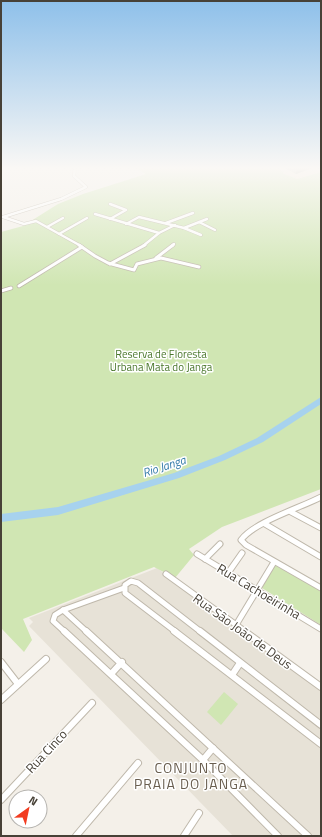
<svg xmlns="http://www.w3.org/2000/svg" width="322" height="837" viewBox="0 0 322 837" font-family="'Titillium Web',sans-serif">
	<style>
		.residential { fill: #e7e2d7 }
		.commercial { fill: #f5e7d5 }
		.green { fill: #d0e6b3 }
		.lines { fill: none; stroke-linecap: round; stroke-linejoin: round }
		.river { fill: #a7d2ee; fill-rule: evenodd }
		.street-far3-casing { stroke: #bfb8ab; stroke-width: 3.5 }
		.street-far2-casing { stroke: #bfb8ab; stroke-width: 4.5 }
		.street-far1-casing { stroke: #bfb8ab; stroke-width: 7 }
		.street-casing { stroke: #bfb8ab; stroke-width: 8 }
		.street-far3 { stroke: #fff; stroke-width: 2.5 }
		.street-far2 { stroke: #fff; stroke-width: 3 }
		.street-far1 { stroke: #fff; stroke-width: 5 }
		.street { stroke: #fff; stroke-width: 6 }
		.wall { fill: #b7afa3 }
		.shaded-wall { fill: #958f85 }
		.labels { text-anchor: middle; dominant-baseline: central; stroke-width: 3; stroke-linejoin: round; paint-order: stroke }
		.park-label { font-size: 11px; fill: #4a772c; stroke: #fff }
		.water-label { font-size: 12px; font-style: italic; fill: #3279a8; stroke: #fff }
		.near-street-label { font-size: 13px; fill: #474137; stroke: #fff }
		.near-neighbourhood-label { font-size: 14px; letter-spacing: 1px; fill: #695e4f; stroke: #fff }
	</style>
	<rect width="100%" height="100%" fill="#f4f0e9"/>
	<polygon class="residential" points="157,568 321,687 321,836 233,836 29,626 33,622 29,618"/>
	<polygon class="commercial" points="275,167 321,167 321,172 297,179 281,173 284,171"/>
	<g class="green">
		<polygon points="134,167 275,167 284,172 282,173 297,179 321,172 321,489 222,527 189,549 194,555 175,578 154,567 23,619 32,640 24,652 2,629 1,630 1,232 23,226 58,204 83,194 146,174"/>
		<polygon points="275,565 321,591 321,625 262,588"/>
		<polygon points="224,692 238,704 221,725 207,712"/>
	</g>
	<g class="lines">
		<polygon class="river" points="321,397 321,404 263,442 225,460 179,478 58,515 1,522 1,514 58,507 174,473 219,456 257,438"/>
		<defs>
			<g id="street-far3">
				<polyline points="114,167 118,167"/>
				<polyline points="110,204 126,210 110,219"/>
				<polyline points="95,214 159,233"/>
				<polyline points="3,217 24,224 36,221 81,246"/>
				<polyline points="3,217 61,199 86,187 74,176 75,167"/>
				<polyline points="199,222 215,230"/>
				<polyline points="166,223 193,213"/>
				<polyline points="126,224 139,217 184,228 207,219"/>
				<polyline points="47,227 63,218"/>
				<polyline points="184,228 201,235"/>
				<polyline points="59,234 87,218"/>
				<polyline points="143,246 159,233 175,225"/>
				<polyline points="172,246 174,244"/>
			</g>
			<g id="street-far2">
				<polyline points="79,245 95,256 108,263 134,270 137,264 161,258 199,267"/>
				<polyline points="156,258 173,245"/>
				<polyline points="110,264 145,245"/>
				<polyline points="19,286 82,247"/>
				<polyline points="1,291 11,288"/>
			</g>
			<g id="street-far1">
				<path d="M321 497C300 508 254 522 241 540L246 545 321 588"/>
				<polyline points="291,512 321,528"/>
				<polyline points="265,524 321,557"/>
				<polyline points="197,554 321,629"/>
				<polyline points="205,559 220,544"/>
				<polyline points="228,573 242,553"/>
				<polyline points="166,574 246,632"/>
				<polyline points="63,610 87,632"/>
				<polyline points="236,625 274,562"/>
				<polyline points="65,632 53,621 55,615 63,610 124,588"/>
				<polyline points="176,632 125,593 125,585 131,581 138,583 201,632"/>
			</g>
			<g id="street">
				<polyline points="64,631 203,760 278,836"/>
				<polyline points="86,631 308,836"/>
				<polyline points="174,631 321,744"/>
				<polyline points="200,631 321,725"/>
				<polyline points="244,631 321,687"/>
				<polyline points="1,662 18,684"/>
				<polyline points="111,674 122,662"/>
				<polyline points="232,675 240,663"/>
				<polyline points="1,700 46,659"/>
				<polyline points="203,760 213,748"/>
				<polyline points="1,800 92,703"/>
				<polyline points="76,836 138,763"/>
				<polyline points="184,836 199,813"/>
			</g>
		</defs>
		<use href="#street-far3" class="street-far3-casing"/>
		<use href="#street-far2" class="street-far2-casing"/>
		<use href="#street-far1" class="street-far1-casing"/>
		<use href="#street" class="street-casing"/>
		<use href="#street-far3" class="street-far3"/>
		<use href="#street-far2" class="street-far2"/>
		<use href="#street-far1" class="street-far1"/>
		<use href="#street" class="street"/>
	</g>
	<polygon class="wall" points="283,167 315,167 296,174"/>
	<polygon class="shaded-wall" points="297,167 315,167 296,174"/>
	<linearGradient id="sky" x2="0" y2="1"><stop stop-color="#8ec0ea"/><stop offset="0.59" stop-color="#faf8f5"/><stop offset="1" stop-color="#faf8f5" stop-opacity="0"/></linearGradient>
	<rect width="322" height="285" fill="url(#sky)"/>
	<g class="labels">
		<g class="park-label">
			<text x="161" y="354">Reserva de Floresta<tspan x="161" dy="13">Urbana Mata do Janga</tspan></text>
		</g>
		<g class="water-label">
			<text transform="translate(164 466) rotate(-18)">Rio Janga</text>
		</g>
		<g class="near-street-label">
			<text transform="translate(259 591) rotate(31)">Rua Cachoeirinha</text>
			<text transform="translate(243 631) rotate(36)">Rua São João de Deus</text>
			<text transform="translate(46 751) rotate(-47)">Rua Cinco</text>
		</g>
		<g class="near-neighbourhood-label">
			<text x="191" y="767">CONJUNTO<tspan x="191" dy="16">PRAIA DO JANGA</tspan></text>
		</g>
	</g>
	<rect width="322" height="837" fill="none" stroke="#474137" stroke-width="4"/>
	<g transform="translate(28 809) rotate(33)"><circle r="19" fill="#ffffff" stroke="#b5b3af"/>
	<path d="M0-3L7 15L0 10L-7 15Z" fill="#f23d21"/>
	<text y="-6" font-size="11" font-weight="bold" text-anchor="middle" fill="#474137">N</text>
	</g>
</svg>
